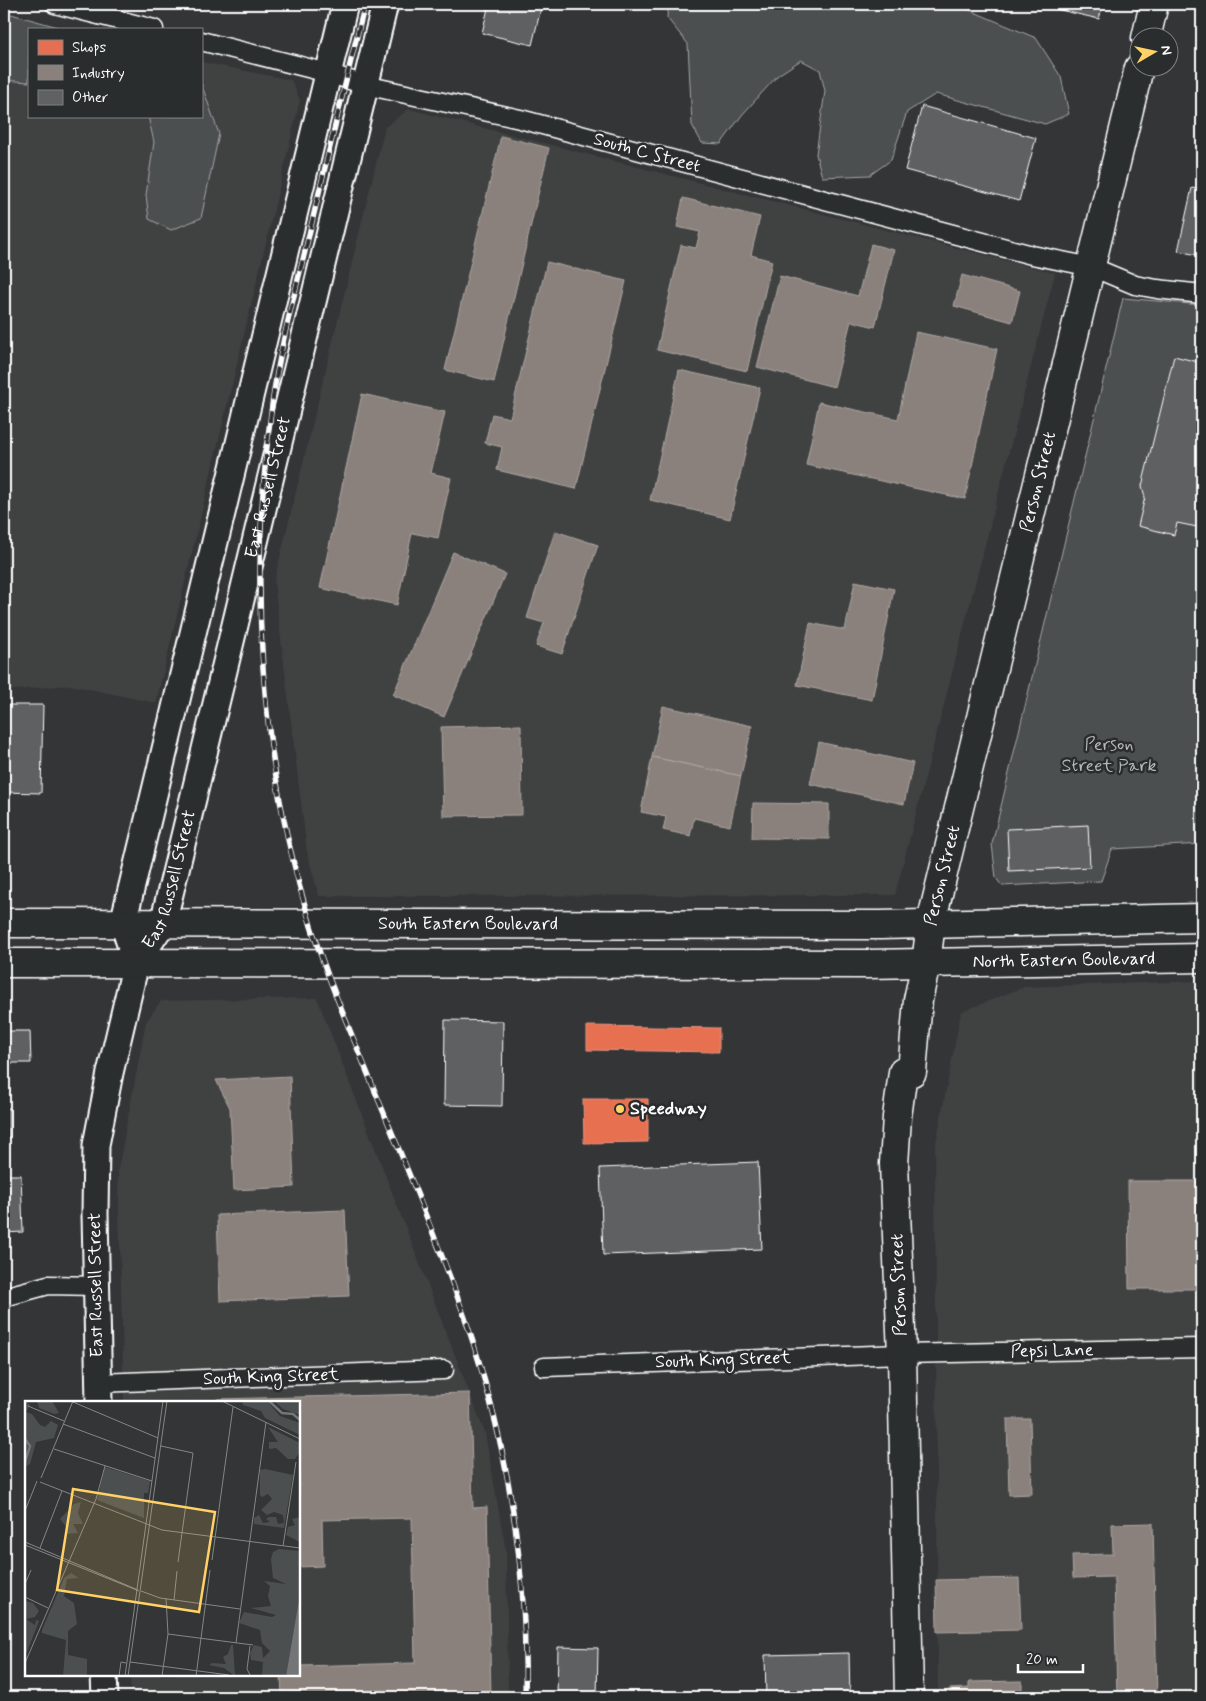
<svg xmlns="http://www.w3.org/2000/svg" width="1206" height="1701" viewBox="0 0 1206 1701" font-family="Mynerve,sans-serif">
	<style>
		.built { fill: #404243 }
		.green { fill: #4c4f50; stroke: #a6a7a8 }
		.shops { fill: #e76f51; stroke: #ee9a85 }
		.industry { fill: #8a817c; stroke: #ada7a3 }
		.building { fill: #5f6162; stroke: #fff }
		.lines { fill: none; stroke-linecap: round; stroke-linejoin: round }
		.street-casing { stroke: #fff; stroke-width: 21 }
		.secondary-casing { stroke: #fff; stroke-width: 29 }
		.primary-casing { stroke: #fff; stroke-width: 31 }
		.highway-casing { stroke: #fff; stroke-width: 31 }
		.street { stroke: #2a2d2e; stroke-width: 18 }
		.secondary { stroke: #2a2d2e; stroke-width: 25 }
		.primary { stroke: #2a2d2e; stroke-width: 28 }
		.highway { stroke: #2a2d2e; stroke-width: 28 }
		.rail-casing { stroke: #fff; stroke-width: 5.5 }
		.rail { stroke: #2a2d2e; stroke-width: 4; stroke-dasharray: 11; stroke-linecap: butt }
		.poi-dot { fill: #ffd166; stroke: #2a2d2e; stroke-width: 2 }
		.labels { text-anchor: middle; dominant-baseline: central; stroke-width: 5; stroke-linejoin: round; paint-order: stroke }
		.street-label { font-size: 18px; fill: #fff; stroke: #2a2d2e }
		.park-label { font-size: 18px; fill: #b7b9b9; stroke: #2a2d2e }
		.poi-label { font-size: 18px; font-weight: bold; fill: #fff; stroke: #2a2d2e; text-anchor: start }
		.inset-river { fill: none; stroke: #737576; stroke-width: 2.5 }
		.inset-road { fill: none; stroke: #858686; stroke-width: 1 }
		.view { fill: #ffd166; fill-opacity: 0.15; stroke: #ffd166; stroke-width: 2.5 }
		.inset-edge { fill: none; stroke: #fff; stroke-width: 2.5 }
	</style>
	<rect width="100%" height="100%" fill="#333536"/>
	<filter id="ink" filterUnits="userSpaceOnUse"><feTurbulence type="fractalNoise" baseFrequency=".02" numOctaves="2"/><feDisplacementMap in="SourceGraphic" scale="10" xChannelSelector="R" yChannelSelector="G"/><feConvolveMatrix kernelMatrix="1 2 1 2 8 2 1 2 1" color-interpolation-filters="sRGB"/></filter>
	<g filter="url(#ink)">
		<g class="built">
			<polygon points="201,62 291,80 300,100 156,703 70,685 4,691 4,80 29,82 29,116 148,116 154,142 146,195 201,218 219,134 201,83"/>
			<polygon points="409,109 1055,273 895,895 319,896 307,852 274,582 385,127"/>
			<polygon points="1202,981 1202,1697 938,1697 935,1148 961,1012 1024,987"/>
			<polygon points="317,998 485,1433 506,1551 508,1697 131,1697 130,1675 299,1675 299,1402 124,1402 118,1170 146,1022 161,1001"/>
		</g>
		<g class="green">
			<polygon points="668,4 955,4 1036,38 1061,77 1069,114 1045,124 936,94 907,112 891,160 870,175 822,177 816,154 825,91 820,70 801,60 778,75 742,115 721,144 702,143 692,125 688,44 667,18"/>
			<polygon points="4,12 65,29 29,29 29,82 4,80"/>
			<polygon points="201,83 219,134 201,218 171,230 149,219 146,195 154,142 148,116 201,116"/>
			<polygon points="1123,298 1202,305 1202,844 1112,849 1101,881 1002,886 996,878 992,844"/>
		</g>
		<g class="shops">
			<polygon points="587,1026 719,1028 719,1052 587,1050"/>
			<polygon points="583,1099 648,1099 648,1142 584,1143"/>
		</g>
		<g class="industry">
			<polygon points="501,136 549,148 494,382 445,370"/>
			<polygon points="683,198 760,217 751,255 772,261 747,371 657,350 681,245 696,248 700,232 677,227"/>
			<polygon points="871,244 894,250 875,327 851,321 834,387 757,367 780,276 858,296"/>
			<polygon points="547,262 626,281 576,489 497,470 502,447 485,443 492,414 510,418"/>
			<polygon points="962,275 1020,291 1012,322 954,306"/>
			<polygon points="916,332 997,349 965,499 806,465 819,402 898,419"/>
			<polygon points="679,370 760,388 730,519 650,500"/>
			<polygon points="362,394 445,412 431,473 451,478 438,538 412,533 397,605 320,588"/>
			<polygon points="555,531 598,545 562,654 536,646 544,623 527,618"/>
			<polygon points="453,552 505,574 444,717 393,695"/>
			<polygon points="855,581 894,589 872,700 797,685 810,623 845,630"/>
			<polygon points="663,706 752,726 741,776 652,757"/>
			<polygon points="521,725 522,815 443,816 441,727"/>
			<polygon points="819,742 913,763 904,804 810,784"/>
			<polygon points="652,757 741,776 730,826 694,818 690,836 663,830 666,817 641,812"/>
			<polygon points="753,803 829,804 829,839 752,838"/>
			<polygon points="290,1076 294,1187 234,1190 230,1108 216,1080"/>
			<polygon points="1128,1181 1202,1181 1202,1289 1129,1289"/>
			<polygon points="345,1210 349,1296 220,1301 217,1215"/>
			<polygon points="470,1393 473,1508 487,1507 491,1697 282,1697 281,1675 299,1675 299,1666 415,1663 412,1518 322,1520 323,1566 299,1567 299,1402 218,1402 217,1399"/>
			<polygon points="1007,1419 1030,1419 1032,1494 1009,1495"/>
			<polygon points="1153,1523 1157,1697 1117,1697 1114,1577 1073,1578 1072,1555 1113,1554 1112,1524"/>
			<polygon points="1019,1578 1021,1630 937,1632 936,1580"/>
			<polygon points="1022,1681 1022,1697 949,1697 949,1689 969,1688 969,1682"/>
		</g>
		<g class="building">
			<polygon points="489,4 542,4 532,45 482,33"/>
			<polygon points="1034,4 1103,4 1099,19"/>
			<polygon points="922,106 1036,138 1019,201 905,170"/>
			<polygon points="1192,188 1202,190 1202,256 1178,251"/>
			<polygon points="1174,356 1202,363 1202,528 1177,523 1174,535 1138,526 1145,497 1142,486"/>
			<polygon points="4,705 43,705 41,793 4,792"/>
			<polygon points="1088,825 1090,867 1009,871 1007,829"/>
			<polygon points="445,1020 503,1021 502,1106 444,1105"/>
			<polygon points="4,1031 30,1031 31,1063 4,1063"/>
			<rect x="4" y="1108" width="5" height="30"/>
			<polygon points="758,1162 762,1249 603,1255 600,1168"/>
			<polygon points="4,1175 21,1175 23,1232 4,1233"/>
			<polygon points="558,1647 598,1648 597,1697 557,1697"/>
			<polygon points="849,1653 850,1697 766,1697 765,1655"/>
		</g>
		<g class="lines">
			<defs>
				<g id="street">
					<polyline points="55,4 154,29"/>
					<polyline points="201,41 328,73 365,85 520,119 1032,255 1092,267 1135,285 1157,289 1202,294"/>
					<polyline points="4,1297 48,1285 96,1286"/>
					<polyline points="544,1367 902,1354 1202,1348"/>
					<polyline points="98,1383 444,1370"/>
				</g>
				<g id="secondary">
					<polyline points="136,963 123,923 345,4"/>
					<path id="s1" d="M99 1402 95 1214 96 1145 110 1073 136 963 163 923 385 4"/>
					<polyline points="104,1675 105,1697"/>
				</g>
				<g id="primary">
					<polyline points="1146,38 1154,4"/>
					<path id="s2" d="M909 1697 902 1354 894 1164 897 1117 903 1072H912L918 1000 926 963 931 923 1139 68"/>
				</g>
				<g id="highway">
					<path id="s3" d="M4 923 880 925 1202 918"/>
					<path id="s4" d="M4 963 867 964 1202 958"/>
				</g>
			</defs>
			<use href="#street" class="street-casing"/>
			<use href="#secondary" class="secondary-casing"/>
			<use href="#primary" class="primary-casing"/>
			<use href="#highway" class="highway-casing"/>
			<use href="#street" class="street"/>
			<use href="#secondary" class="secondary"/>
			<use href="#primary" class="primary"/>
			<use href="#highway" class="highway"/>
			<defs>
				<path id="rail" d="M365 4C345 83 326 163 307 243 294 297 279 350 272 405 248 580 259 758 311 926 325 971 343 1014 361 1057 396 1144 434 1230 465 1318 507 1440 528 1568 525 1697"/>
			</defs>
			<use href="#rail" class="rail-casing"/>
			<use href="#rail" class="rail"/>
		</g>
	</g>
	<circle class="poi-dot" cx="620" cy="1109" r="5"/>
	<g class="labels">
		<g class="street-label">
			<text transform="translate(647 153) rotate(15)">South C Street</text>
			<text stroke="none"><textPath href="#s2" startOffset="1239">Person Street</textPath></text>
			<text stroke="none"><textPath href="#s1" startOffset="940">East Russell Street</textPath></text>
			<text stroke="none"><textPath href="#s2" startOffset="834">Person Street</textPath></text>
			<text stroke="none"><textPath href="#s1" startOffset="535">East Russell Street</textPath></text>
			<text stroke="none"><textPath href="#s3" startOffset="464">South Eastern Boulevard</textPath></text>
			<text stroke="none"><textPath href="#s4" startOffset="1060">North Eastern Boulevard</textPath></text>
			<text transform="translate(96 1285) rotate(-91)">East Russell Street</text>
			<text transform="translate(899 1285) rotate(-92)">Person Street</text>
			<text transform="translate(1052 1351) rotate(-1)">Pepsi Lane</text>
			<text transform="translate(723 1360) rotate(-2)">South King Street</text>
			<text transform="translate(271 1377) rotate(-2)">South King Street</text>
		</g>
		<g class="park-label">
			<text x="1109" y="745">Person<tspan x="1109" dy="21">Street Park</tspan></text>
		</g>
		<g class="poi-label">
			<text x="630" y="1109">Speedway</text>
		</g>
	</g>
	<g transform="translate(25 1401)">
		<rect width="275" height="275" fill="#333536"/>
		<path d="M0 0 5 4 1 11 7 13 15 24 20 26 26 20 33 24 29 37 11 41 5 63 0 66ZM12 0H27L34 12 29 13 14 7ZM217 0H242L255 15 275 22V34L240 17 236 10 218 4ZM249 0H275V14L258 8ZM243 26 275 42V51L270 58H263L251 47 244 48V41H253ZM80 66 125 80 123 92H119V117L72 99ZM240 68 268 74 259 127 229 123V117L234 114 238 122 245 121 241 118 244 116H251L253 123 259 122 258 114 249 111 242 114 236 109 247 98 243 93 237 96 235 94V69ZM56 101 53 112 58 123H48L53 132 40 133 42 127 35 118 49 103ZM275 116V141L261 134 263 126 270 124 267 118ZM254 148 275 150V197L261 275H237L238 261 226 259 225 252 229 244 237 246 238 257 245 250 237 242 235 229 214 222 219 211 247 216 251 214 226 207 246 205 243 195 245 185 239 180 261 183 248 177 246 158 248 151ZM46 172 54 177 42 178 39 195 49 202 52 223 43 230V254L62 258V275H38L41 239 17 232V229L39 177ZM0 200 8 202 14 210 10 216 1 218 10 224 11 219 14 220 0 256ZM206 244H208L210 275 199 267 184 264 187 262 201 263 198 256 203 253Z" fill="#4c4f50"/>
		<path d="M275 197V275H261L273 205Z" fill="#737576"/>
		<path class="inset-river" d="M244 0 257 12 268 13 275 19M0 38 5 45 0 61"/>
		<path class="inset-road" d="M197 0 275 38M48 1 133 37M3 5 39 20M38 23 130 57M136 45 168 52 153 161M29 48 127 80M16 77 48 0M15 81 137 129 275 147M0 110 12 80M0 141 113 189M0 144 114 190M258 145 271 61M15 147 37 90M187 159 208 6M0 183 6 169M116 190 135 197 215 208M0 196 23 207M149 199 152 170M143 233 228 244M211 242 241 21M225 245 222 268 225 274M105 261 204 274M0 262 71 98 80 65M94 275 96 261 101 262M100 275 138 0M103 275 142 0M137 275 143 233 141 197M171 275 185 169"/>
		<path class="view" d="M48 88 190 111 174 211 32 189Z"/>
		<rect width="275" height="275" class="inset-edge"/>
	</g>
	<rect width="1206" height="1701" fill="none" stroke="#2a2d2e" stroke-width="20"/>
	<rect x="10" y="10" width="1186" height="1681" fill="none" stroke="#fff" stroke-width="2" filter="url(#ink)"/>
	<rect x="28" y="28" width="175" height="90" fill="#2a2d2e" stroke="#7f8182"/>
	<rect x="38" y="40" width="25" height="15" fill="#e76f51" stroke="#7f8182"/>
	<text x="72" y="52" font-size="15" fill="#ffffff">Shops</text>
	<rect x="38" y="65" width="25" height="15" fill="#8a817c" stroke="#7f8182"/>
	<text x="72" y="78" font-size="15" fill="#ffffff">Industry</text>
	<rect x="38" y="90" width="25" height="15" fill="#5f6162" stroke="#7f8182"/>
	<text x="72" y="102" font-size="15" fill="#ffffff">Other</text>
	<g transform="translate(1154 52) rotate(81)"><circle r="24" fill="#2a2d2e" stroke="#7f8182"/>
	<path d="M0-4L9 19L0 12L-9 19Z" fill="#ffd166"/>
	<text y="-8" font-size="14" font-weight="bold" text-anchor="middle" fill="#ffffff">N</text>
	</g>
	<path d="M1018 1664v8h65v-8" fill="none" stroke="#ffffff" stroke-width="2.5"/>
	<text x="1026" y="1664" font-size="15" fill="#ffffff" stroke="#2a2d2e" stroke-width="4" paint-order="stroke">20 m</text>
</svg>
